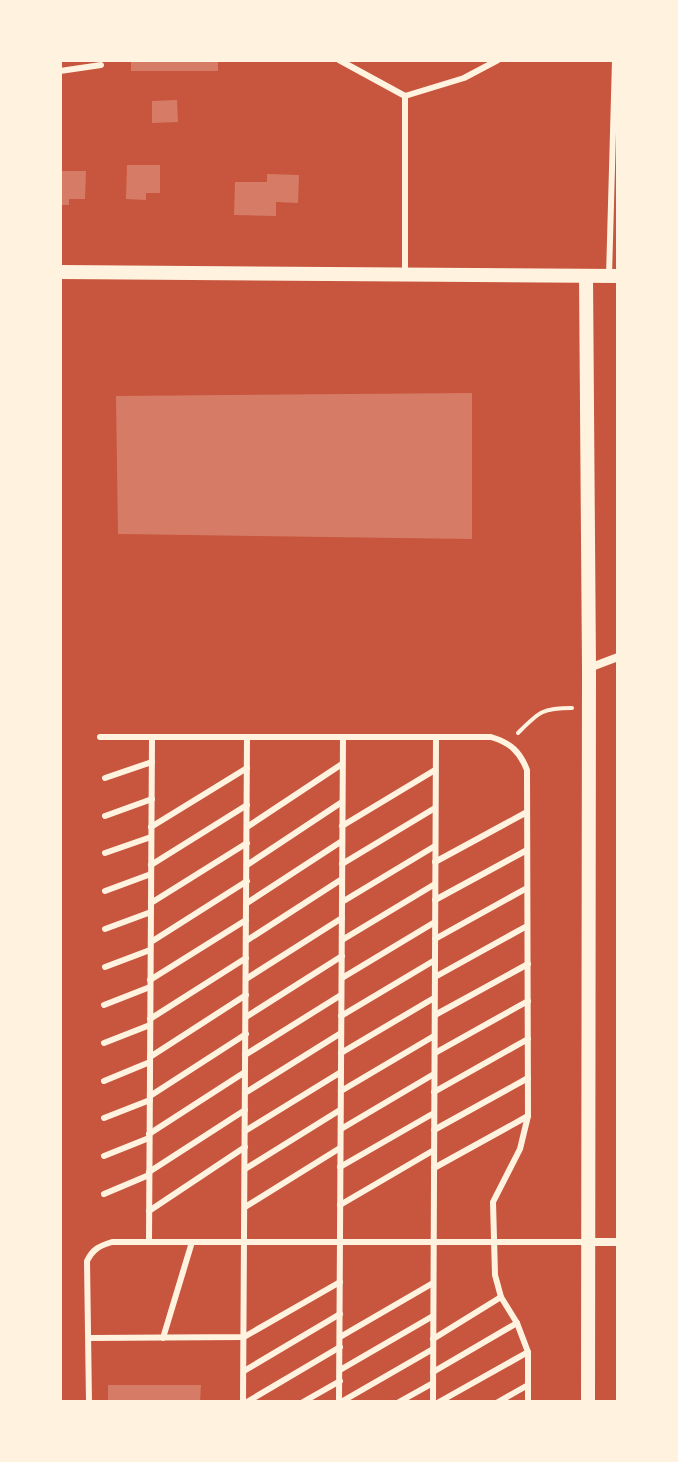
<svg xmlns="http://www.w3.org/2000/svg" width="678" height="1462" viewBox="0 0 678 1462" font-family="'Exo 2',sans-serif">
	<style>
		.building { fill: #d67c66 }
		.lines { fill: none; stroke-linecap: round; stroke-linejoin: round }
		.path { stroke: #fff3e0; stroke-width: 4 }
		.service { stroke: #fff3e0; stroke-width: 6 }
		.minor { stroke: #fff3e0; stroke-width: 8 }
		.tertiary { stroke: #fff3e0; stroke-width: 14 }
	</style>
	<rect width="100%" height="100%" fill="#c8553d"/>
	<g class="building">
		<rect x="131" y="60" width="87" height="11"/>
		<polygon points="177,100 178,122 152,123 152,101"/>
		<polygon points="127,165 160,165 160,193 146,193 146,200 126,199"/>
		<polygon points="60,171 86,171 85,199 69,199 69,205 60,205"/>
		<polygon points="267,174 299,175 298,203 276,202 276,216 234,215 235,182 267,182"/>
		<polygon points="472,393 472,539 118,534 116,396"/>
		<polygon points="108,1385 201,1385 200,1402 108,1402"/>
	</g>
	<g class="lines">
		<path class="path" d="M518 733C539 712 542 708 572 708"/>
		<g class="service">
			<polyline points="339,60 405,96 464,78 498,60"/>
			<polyline points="60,71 101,65"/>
			<polyline points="405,96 405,275"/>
			<polyline points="609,276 615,60"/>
			<path d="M100 737H491C511 743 520 752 527 770L528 1116 520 1149 493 1202 495 1275 501 1297 517 1323 528 1352V1402"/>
			<polyline points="105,778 152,762"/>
			<polyline points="105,816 152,799"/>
			<polyline points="342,826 435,770"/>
			<polyline points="151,827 247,768"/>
			<polyline points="247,827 342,764"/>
			<polyline points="105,853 151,837"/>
			<polyline points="435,862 527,812"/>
			<polyline points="342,864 435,808"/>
			<polyline points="151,865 247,805"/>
			<polyline points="247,865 342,802"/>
			<polyline points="105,891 151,874"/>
			<polyline points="435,900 527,850"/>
			<polyline points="342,902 435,846"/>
			<polyline points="151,903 247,843"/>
			<polyline points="247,903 342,841"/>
			<polyline points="105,929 151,912"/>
			<polyline points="435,939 527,888"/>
			<polyline points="342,940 435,884"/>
			<polyline points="246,941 342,879"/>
			<polyline points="151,942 247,881"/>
			<polyline points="105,967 150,950"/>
			<polyline points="435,977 527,926"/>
			<polyline points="342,978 435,922"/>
			<polyline points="246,979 342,918"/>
			<polyline points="150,980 246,920"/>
			<polyline points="104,1005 150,987"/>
			<polyline points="435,1015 528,964"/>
			<polyline points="341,1016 435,960"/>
			<polyline points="246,1017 342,956"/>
			<polyline points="150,1019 246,958"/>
			<polyline points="104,1043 150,1025"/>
			<polyline points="341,1053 434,998"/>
			<polyline points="435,1053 528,1001"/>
			<polyline points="245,1055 341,995"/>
			<polyline points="150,1057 246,995"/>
			<polyline points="104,1081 150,1062"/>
			<polyline points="341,1091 434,1036"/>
			<polyline points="434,1092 528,1039"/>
			<polyline points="245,1093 341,1033"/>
			<polyline points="150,1096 246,1034"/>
			<polyline points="104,1118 150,1100"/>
			<polyline points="341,1129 434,1074"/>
			<polyline points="434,1130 528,1078"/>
			<polyline points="245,1131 341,1072"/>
			<polyline points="149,1134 245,1072"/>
			<polyline points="104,1156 149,1138"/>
			<polyline points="340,1167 434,1113"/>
			<polyline points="434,1168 528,1116"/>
			<polyline points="245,1169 340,1110"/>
			<polyline points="149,1172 245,1110"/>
			<polyline points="104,1194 149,1175"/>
			<polyline points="340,1205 434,1150"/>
			<polyline points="245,1207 340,1148"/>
			<polyline points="149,1211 245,1147"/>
			<polyline points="149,1242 152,737"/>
			<polyline points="340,1337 433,1283"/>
			<polyline points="89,1338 244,1337 340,1282"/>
			<polyline points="163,1338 192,1242"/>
			<polyline points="433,1339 501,1297"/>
			<polyline points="340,1370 433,1316"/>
			<polyline points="244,1371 340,1314"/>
			<polyline points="433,1372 517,1323"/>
			<path d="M89 1402 87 1261C93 1249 99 1246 112 1242H588"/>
			<polyline points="243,1402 247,737"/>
			<polyline points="247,1402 340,1347"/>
			<polyline points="303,1402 340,1381"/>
			<polyline points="339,1402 343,737"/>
			<polyline points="341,1402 433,1349"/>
			<polyline points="399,1402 433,1383"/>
			<polyline points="433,1402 436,737"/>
			<polyline points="439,1402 528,1352"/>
			<polyline points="498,1402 528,1385"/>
		</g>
		<g class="minor">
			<polyline points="589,668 618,657"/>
			<polyline points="588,1242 618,1242"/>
		</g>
		<g class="tertiary">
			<polyline points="60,272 618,276"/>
			<polyline points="586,276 589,668 588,1402"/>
		</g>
	</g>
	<rect width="678" height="1462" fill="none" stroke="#fff3e0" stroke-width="124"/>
</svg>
